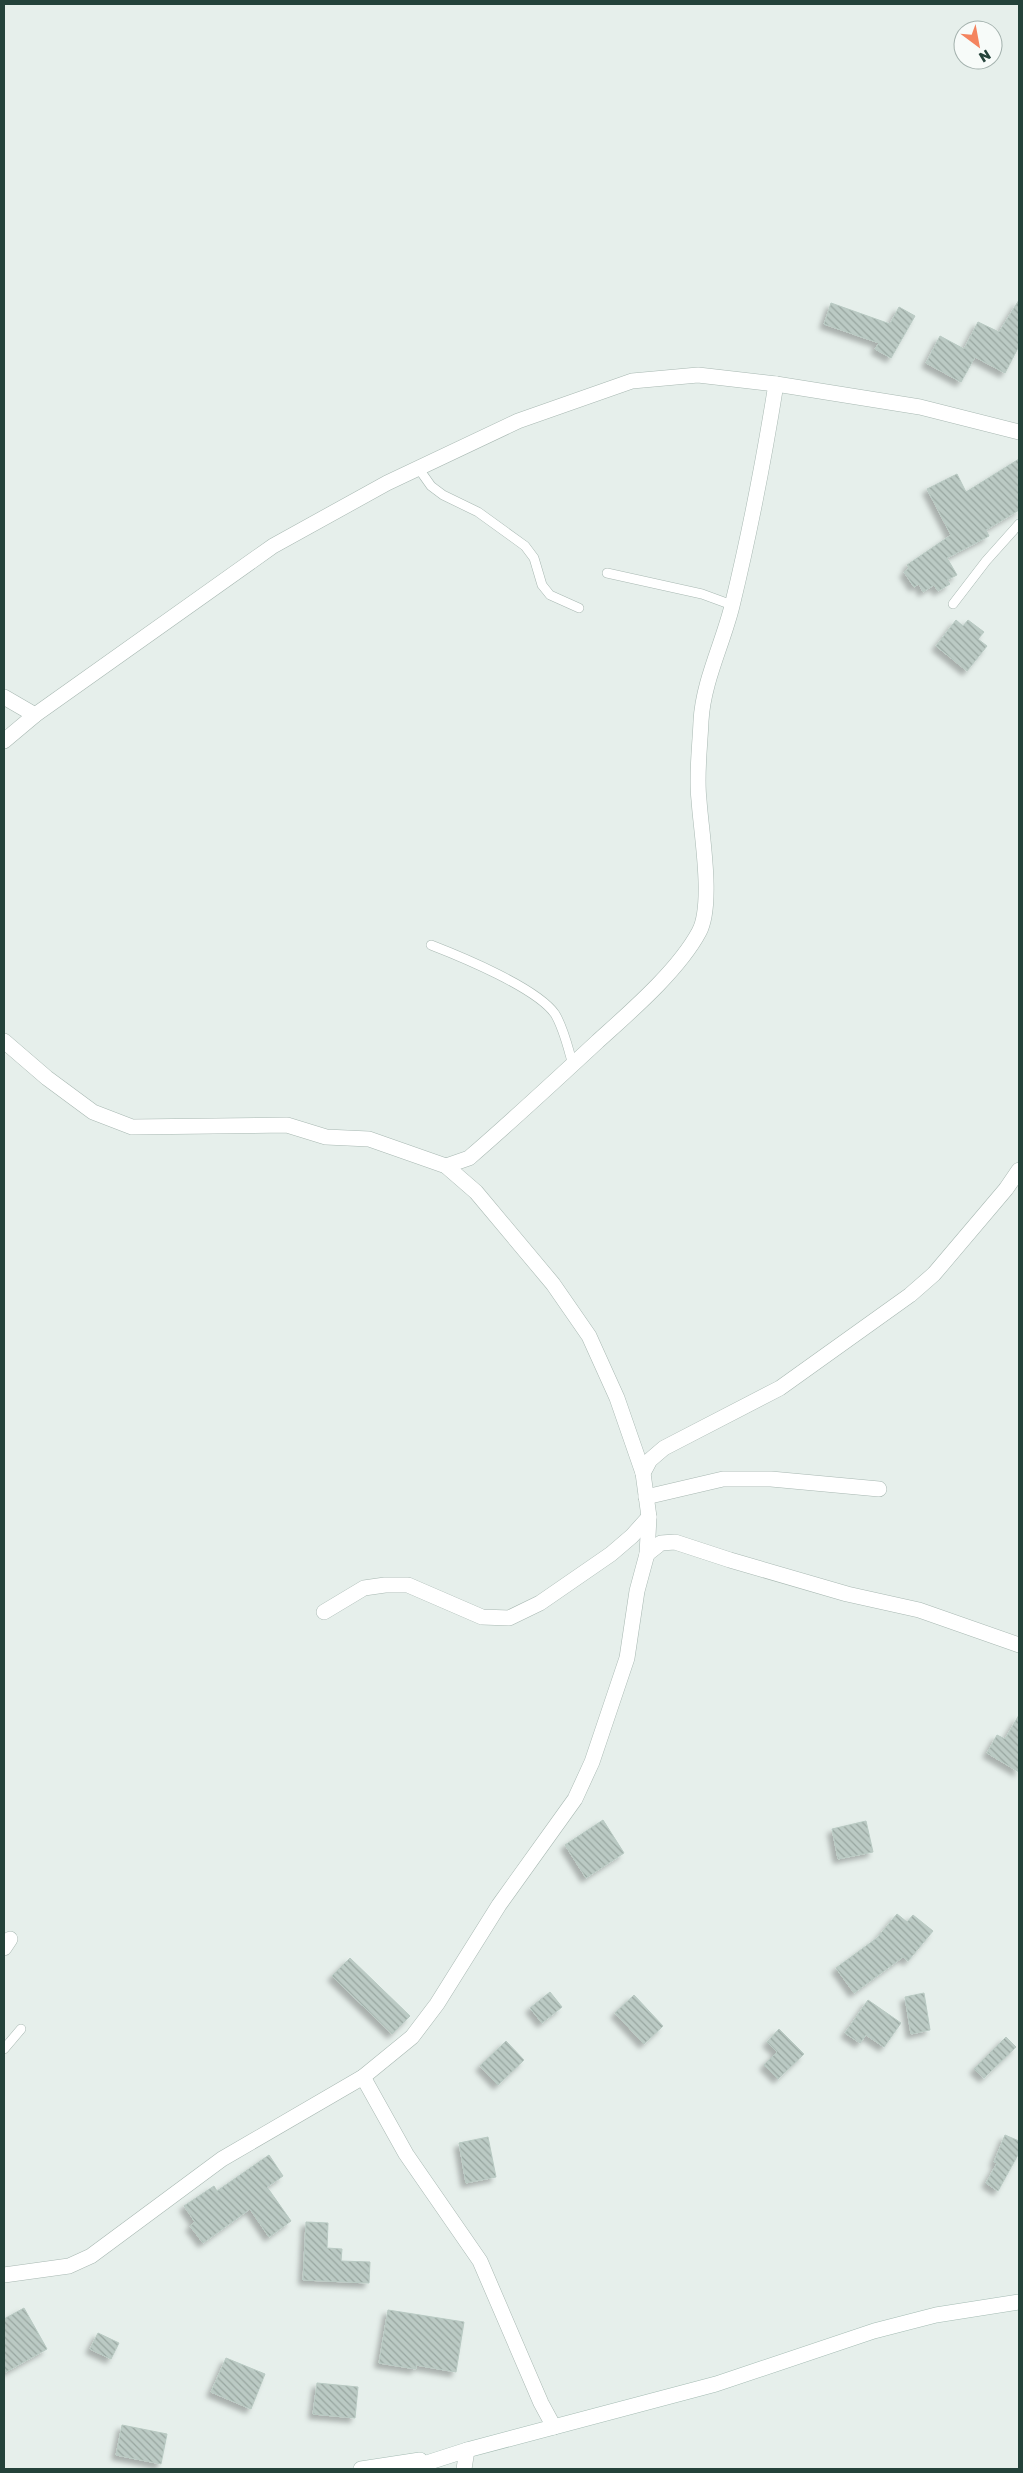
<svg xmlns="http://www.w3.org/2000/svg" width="1023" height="2473" viewBox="0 0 1023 2473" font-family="'Golos Text',sans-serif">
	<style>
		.building { fill: url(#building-back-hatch); stroke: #b8c9c2; filter: url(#shadow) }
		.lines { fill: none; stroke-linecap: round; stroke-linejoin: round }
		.lane-casing { stroke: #a8b8b2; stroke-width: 10 }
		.street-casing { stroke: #a8b8b2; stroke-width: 16 }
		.secondary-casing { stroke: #a4bbb3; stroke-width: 16 }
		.lane { stroke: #fff; stroke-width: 9 }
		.street { stroke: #fff; stroke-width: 15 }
		.secondary { stroke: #fff; stroke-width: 15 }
	</style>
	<defs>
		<pattern id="building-back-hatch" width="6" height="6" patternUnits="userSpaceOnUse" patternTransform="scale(1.25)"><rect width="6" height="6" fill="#bbcac4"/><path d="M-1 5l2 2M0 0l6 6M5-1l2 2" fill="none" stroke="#98a6a0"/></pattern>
		<filter id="shadow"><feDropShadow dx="-4.5" dy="4.5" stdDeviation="2.5" flood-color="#0004"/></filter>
	</defs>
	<rect width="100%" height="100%" fill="#e6efeb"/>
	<g class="building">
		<polygon points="1019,300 1019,346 1005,373 975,357 961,382 926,363 940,336 964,349 978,322 999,332"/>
		<polygon points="831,303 890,324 899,307 915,316 891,358 875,349 879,343 824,324"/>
		<polygon points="1019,459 1019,510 986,530 989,536 947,558 957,575 947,580 950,584 938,591 934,585 923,592 919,584 914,587 904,572 909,568 907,565 951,535 927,489 957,474 966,492"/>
		<polygon points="956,620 963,626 968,620 984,632 978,639 987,646 967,671 936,646"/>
		<polygon points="1019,1715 1019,1772 987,1753 997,1735 1005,1739"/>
		<polygon points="603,1820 624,1853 586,1878 565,1845"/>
		<polygon points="866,1821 873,1852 838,1859 832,1829"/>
		<polygon points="897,1914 907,1922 913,1915 933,1931 908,1961 903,1957 854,1993 836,1968 877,1938"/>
		<polygon points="350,1958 410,2016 392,2034 332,1976"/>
		<polygon points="550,1992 562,2007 542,2023 530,2008"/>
		<polygon points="924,1993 930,2030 911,2034 905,1997"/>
		<polygon points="634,1995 663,2026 644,2044 615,2013"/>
		<polygon points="868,2000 901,2023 884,2047 866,2035 860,2043 845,2033"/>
		<polygon points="779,2029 804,2054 778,2079 764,2065 777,2052 767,2042"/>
		<polygon points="1006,2037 1016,2047 984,2078 974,2069"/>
		<polygon points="506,2041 524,2060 498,2085 480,2066"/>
		<polygon points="1005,2135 1019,2141 1019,2153 998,2191 986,2183 997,2163 994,2162"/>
		<polygon points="488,2137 496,2177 466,2183 459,2143"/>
		<polygon points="269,2155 283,2176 267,2187 291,2221 269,2237 250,2209 203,2243 190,2226 195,2222 184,2206 214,2186 217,2191"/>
		<polygon points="306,2222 328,2223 327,2248 342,2249 341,2261 370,2262 369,2283 303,2280"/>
		<polygon points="24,2308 47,2349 4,2373 4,2319"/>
		<polygon points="388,2310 464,2322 456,2372 416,2365 416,2369 379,2363"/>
		<polygon points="98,2333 119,2343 111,2359 90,2349"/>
		<polygon points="226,2358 265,2374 251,2409 211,2392"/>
		<polygon points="317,2383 358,2387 355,2418 313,2414"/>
		<polygon points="122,2425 167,2434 161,2464 116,2455"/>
	</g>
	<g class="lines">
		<defs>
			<g id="lane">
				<polyline points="419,469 431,486 443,495 478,512 525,546 534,558 542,585 550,595 579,608"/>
				<polyline points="607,573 702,594 732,605"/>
				<polyline points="953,604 986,561 1019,524"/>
				<path d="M431 945C462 957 537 988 555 1014 564 1029 568 1048 573 1065"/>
				<polyline points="4,2049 21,2029"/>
			</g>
			<g id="street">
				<polyline points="4,697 35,715"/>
				<polyline points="4,741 35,715 273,546 387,483 518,421 632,381 698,375 776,384 920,407 1019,432"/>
				<polyline points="4,1041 47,1078 93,1112 132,1127 287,1125 326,1137 369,1139 446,1166 476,1192 553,1284 589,1336 617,1398 643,1473 649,1517 647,1554 637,1591 627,1658 592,1762 575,1799 499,1905 437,2004 412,2037 363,2077 222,2159 91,2256 69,2266 4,2275"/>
				<path d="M446 1166 469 1158C513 1120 555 1081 597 1042 630 1012 678 971 699 932 714 904 701 832 699 800 696 775 700 747 701 721 703 682 723 643 732 606 750 532 764 459 776 384"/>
				<polyline points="643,1473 650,1460 664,1448 780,1388 910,1295 934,1274 1006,1189 1019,1170"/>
				<polyline points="646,1497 723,1479 771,1479 879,1489"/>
				<polyline points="647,1554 661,1543 675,1542 730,1560 847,1594 919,1610 1019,1645"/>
				<polyline points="324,1612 364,1588 385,1585 408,1585 482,1617 509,1618 540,1603 611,1554 632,1536 649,1517"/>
				<polyline points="4,1948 10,1939"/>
				<polyline points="363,2077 406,2154 480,2261 541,2403 554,2427"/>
				<polyline points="464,2469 467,2450"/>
			</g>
			<g id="secondary">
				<polyline points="361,2469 420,2460"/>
				<polyline points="408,2469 467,2450 716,2384 874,2331 936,2315 1019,2302"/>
			</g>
		</defs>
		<use href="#lane" class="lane-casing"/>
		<use href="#street" class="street-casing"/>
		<use href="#secondary" class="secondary-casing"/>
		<use href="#lane" class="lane"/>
		<use href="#street" class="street"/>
		<use href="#secondary" class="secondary"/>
	</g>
	<rect width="1023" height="2473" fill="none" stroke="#24423a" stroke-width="10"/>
	<g transform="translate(978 45) rotate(148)"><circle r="24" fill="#f7fbf9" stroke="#a3b1ad"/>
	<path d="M0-4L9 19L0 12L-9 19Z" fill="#f4845f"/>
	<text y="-8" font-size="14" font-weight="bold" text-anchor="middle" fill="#24423a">N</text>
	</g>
</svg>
